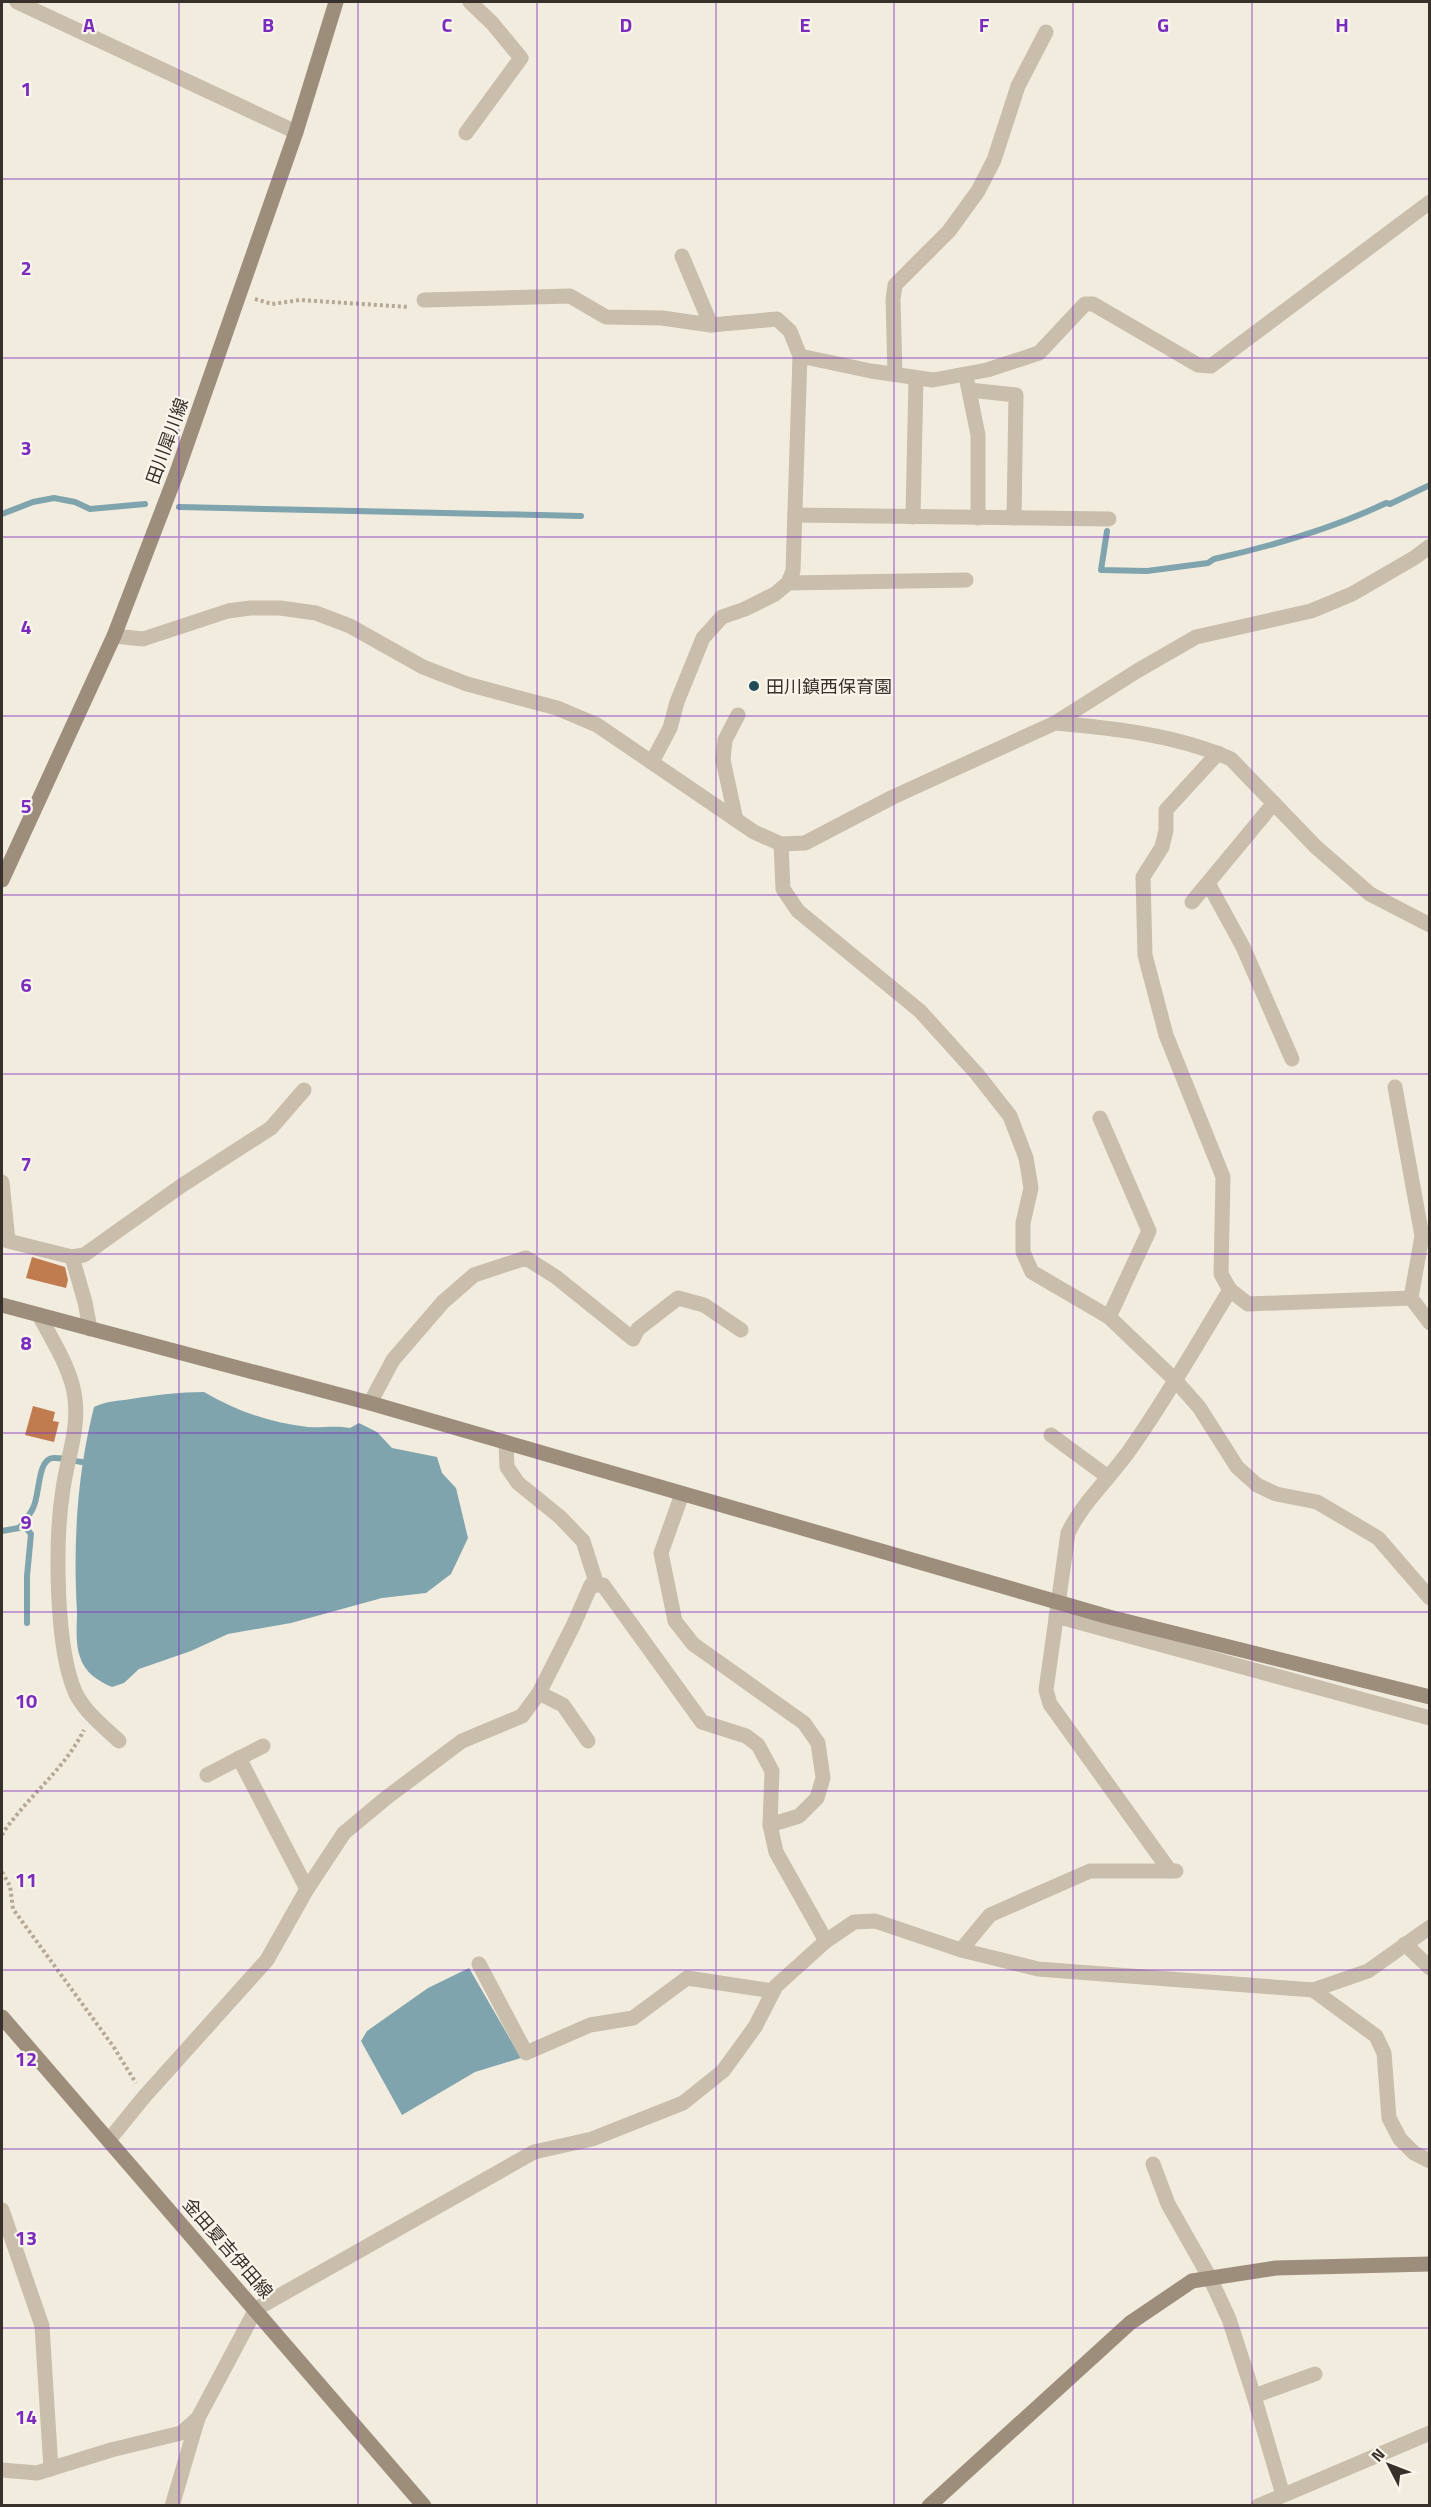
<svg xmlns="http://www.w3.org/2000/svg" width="1431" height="2507" viewBox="0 0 1431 2507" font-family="'Titillium Web','Noto Sans JP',sans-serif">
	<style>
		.water { fill: #7fa4ae }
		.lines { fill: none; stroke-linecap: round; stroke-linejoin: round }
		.stream { stroke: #7fa4ae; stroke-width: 6 }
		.building { fill: #c07c4e }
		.path { stroke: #b5a895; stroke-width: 4; stroke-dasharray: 3 3; stroke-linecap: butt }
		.street { stroke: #c9beab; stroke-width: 15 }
		.secondary { stroke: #9d8e7c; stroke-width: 15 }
		.grid { fill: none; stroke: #7b2cbf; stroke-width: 1.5; stroke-opacity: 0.55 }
		.poi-dot { fill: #214b57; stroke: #f9f5eb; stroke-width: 2 }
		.labels { text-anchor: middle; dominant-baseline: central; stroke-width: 4.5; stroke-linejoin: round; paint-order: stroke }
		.street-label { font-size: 18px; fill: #38302a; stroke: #f9f5eb }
		.poi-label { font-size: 18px; fill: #38302a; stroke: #f9f5eb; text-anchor: start }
		.grid-label { font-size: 20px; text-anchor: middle; font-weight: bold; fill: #7b2cbf; stroke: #f9f5eb; stroke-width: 4.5; stroke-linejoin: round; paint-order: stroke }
	</style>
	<rect width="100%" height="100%" fill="#f2ecdf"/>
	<g class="water">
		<path d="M204 1392C236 1411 271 1423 308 1427 323 1428 335 1425 350 1428L359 1423 377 1432 392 1448 437 1457 442 1473 456 1488 468 1538 451 1574 426 1593 382 1598 291 1623 228 1634 191 1651 139 1669 124 1683 112 1687C98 1681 85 1673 80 1657 75 1644 77 1625 77 1612 73 1542 77 1475 94 1407 107 1401 118 1401 131 1399 156 1395 179 1392 204 1392Z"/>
		<polygon points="469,1968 521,2058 475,2072 402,2115 361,2041 367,2031 428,1988"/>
	</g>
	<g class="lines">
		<g class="stream">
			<polyline points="179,507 581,516"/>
			<polyline points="2,514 33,502 54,498 75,502 90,509 145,504"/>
			<path d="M1107 531 1101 570 1147 571 1208 563 1214 559C1272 546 1332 529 1386 503L1390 504 1430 485"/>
			<polyline points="19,1528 26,1528 31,1534 27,1576 27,1623"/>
			<path d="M2 1531 19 1528C24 1522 30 1515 33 1508 40 1496 37 1459 53 1458 62 1457 73 1461 82 1462"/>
		</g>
	</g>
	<g class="building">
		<polygon points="32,1257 65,1267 68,1280 66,1288 26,1278"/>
		<polygon points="33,1406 55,1412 53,1421 59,1422 54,1442 25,1435"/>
	</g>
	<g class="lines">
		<g class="path">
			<polyline points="255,299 272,304 300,300 409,307"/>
			<path d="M2 1835C6 1827 13 1820 19 1812 42 1785 68 1762 84 1730"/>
			<polyline points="2,1872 10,1886 13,1909 113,2046 136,2083"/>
		</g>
		<g class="street">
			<polyline points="17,2 296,132"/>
			<polyline points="466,133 521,58 492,23 470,2"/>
			<polyline points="682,256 711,325"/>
			<polyline points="424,300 570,296 606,317 662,318 711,325 777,319 790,331 800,356 793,571 788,583 775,594 745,609 722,617 703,638 677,702 670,728 652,762"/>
			<polyline points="800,356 871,371 933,380 987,370 1039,353 1085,304 1093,304 1198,365 1211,366 1430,202"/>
			<polyline points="895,374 893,300 895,285 949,231 978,191 994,160 1018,86 1046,32"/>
			<polyline points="967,381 978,435 978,518"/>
			<polyline points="969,390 1016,395 1014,518"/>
			<polyline points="795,515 1109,519"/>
			<polyline points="913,517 916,378"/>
			<polyline points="788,583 966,580"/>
			<polyline points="114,636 143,639 228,611 250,608 280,608 316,613 350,626 423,667 467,684 557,708 597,725 754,832 781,844 805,843 893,797 1055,723 1137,671 1196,637 1311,611 1352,594 1414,558 1430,546"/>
			<path d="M1055 723C1113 728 1177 735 1231 759L1316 847 1370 894 1430 925"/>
			<polyline points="1218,753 1166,810 1166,830 1162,847 1143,877 1145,955 1166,1035 1223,1177 1221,1274 1230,1290 1248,1304 1411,1298 1430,1323"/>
			<polyline points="736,820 723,760 725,740 738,715"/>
			<polyline points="781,844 783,889 798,911 920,1011 977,1074 1010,1116 1026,1158 1031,1188 1023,1223 1023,1252 1032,1272 1109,1317 1175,1380 1199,1407 1237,1467 1257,1485 1276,1494 1317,1502 1378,1538 1430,1598"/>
			<polyline points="1208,883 1243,947 1292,1059"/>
			<polyline points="1192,902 1274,803"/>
			<polyline points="1395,1087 1422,1236 1411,1298"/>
			<polyline points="1100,1118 1149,1231 1109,1317"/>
			<polyline points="2,1182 8,1241 72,1257 85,1302 90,1329"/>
			<polyline points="72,1257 84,1255 181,1186 271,1128 304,1090"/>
			<path d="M39 1315C52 1340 72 1370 75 1399 79 1430 67 1459 63 1489 55 1539 55 1648 76 1694 86 1713 104 1727 119 1741"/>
			<polyline points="370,1403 393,1360 443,1302 474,1275 526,1258 556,1277 633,1339 638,1329 678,1298 704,1305 741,1330"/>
			<polyline points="1051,1435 1108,1477"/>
			<polyline points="506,1443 507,1467 518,1483 560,1517 583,1541 597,1585"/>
			<polyline points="682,1494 661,1553 675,1621 693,1644 804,1723 818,1743 823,1778 817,1798 799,1816 770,1825"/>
			<polyline points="1056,1616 1430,1718"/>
			<polyline points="539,1693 563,1705 588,1741"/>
			<polyline points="239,1758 307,1889"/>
			<polyline points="207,1775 263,1746"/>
			<path d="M1170 1871 1050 1704 1046 1690 1068 1533C1083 1502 1109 1479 1129 1451 1166 1399 1197 1344 1230 1290"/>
			<polyline points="1405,1944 1430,1968"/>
			<polyline points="961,1950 990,1915 1090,1871 1176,1871"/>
			<polyline points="479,1964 526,2053 590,2025 633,2018 687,1978 773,1991"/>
			<polyline points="1313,1990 1376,2036 1384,2053 1389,2118 1400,2139 1414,2153 1430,2161"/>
			<polyline points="109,2140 144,2097 267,1960 307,1889 344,1833 386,1798 462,1741 522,1716 539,1693 573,1626 591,1585 603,1585 702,1722 746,1736 758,1745 772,1771 770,1825 776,1852 826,1941"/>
			<polyline points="1153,2164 1168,2204 1210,2278 1229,2319 1254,2396"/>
			<polyline points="2,2210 42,2326 51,2469"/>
			<polyline points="2,2470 37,2473 111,2450 181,2433 198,2418 256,2309 534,2152 592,2139 683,2103 723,2071 755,2027 776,1986 826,1941 854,1922 875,1921 961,1950 1038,1969 1313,1990 1368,1971 1430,1927"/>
			<polyline points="1283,2495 1254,2396 1315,2374"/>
			<polyline points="172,2506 198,2418"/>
			<polyline points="1258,2506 1430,2433"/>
		</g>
		<g class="secondary">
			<polyline points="2,880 114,636 177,472 296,132 336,2"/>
			<polyline points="2,1305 370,1403 1109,1617 1430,1697"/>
			<polyline points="2,2017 424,2506"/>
			<polyline points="929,2506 1130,2323 1192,2281 1276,2268 1430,2264"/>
		</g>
	</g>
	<path class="grid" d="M179 2V2506M358 2V2506M537 2V2506M716 2V2506M894 2V2506M1073 2V2506M1252 2V2506M2 179H1430M2 358H1430M2 537H1430M2 716H1430M2 895H1430M2 1074H1430M2 1254H1430M2 1433H1430M2 1612H1430M2 1791H1430M2 1970H1430M2 2149H1430M2 2328H1430"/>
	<circle class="poi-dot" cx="754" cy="686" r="6"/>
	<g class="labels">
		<g class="street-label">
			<text transform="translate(167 441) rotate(-70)">田川犀川線</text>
			<text transform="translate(228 2248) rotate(49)">金田夏吉伊田線</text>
		</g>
		<g class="poi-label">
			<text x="766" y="686">田川鎮西保育園</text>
		</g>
	</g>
	<g class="grid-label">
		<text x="89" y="32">A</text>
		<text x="268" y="32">B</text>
		<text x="447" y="32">C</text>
		<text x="626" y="32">D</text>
		<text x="805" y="32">E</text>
		<text x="984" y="32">F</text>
		<text x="1163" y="32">G</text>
		<text x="1342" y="32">H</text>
		<text x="26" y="96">1</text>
		<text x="26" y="275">2</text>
		<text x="26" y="455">3</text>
		<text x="26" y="634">4</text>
		<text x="26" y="813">5</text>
		<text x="26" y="992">6</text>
		<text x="26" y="1171">7</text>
		<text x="26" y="1350">8</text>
		<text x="26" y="1529">9</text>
		<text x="26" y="1708">10</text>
		<text x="26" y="1887">11</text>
		<text x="26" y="2066">12</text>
		<text x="26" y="2245">13</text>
		<text x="26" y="2424">14</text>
	</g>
	<rect width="1431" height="2507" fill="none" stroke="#38302a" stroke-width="6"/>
	<g transform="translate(1389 2465) rotate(312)" stroke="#f9f5eb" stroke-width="4.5" paint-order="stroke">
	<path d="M0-4.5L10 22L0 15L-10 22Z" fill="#38302a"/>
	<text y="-9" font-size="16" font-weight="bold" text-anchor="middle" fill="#38302a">N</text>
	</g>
</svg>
